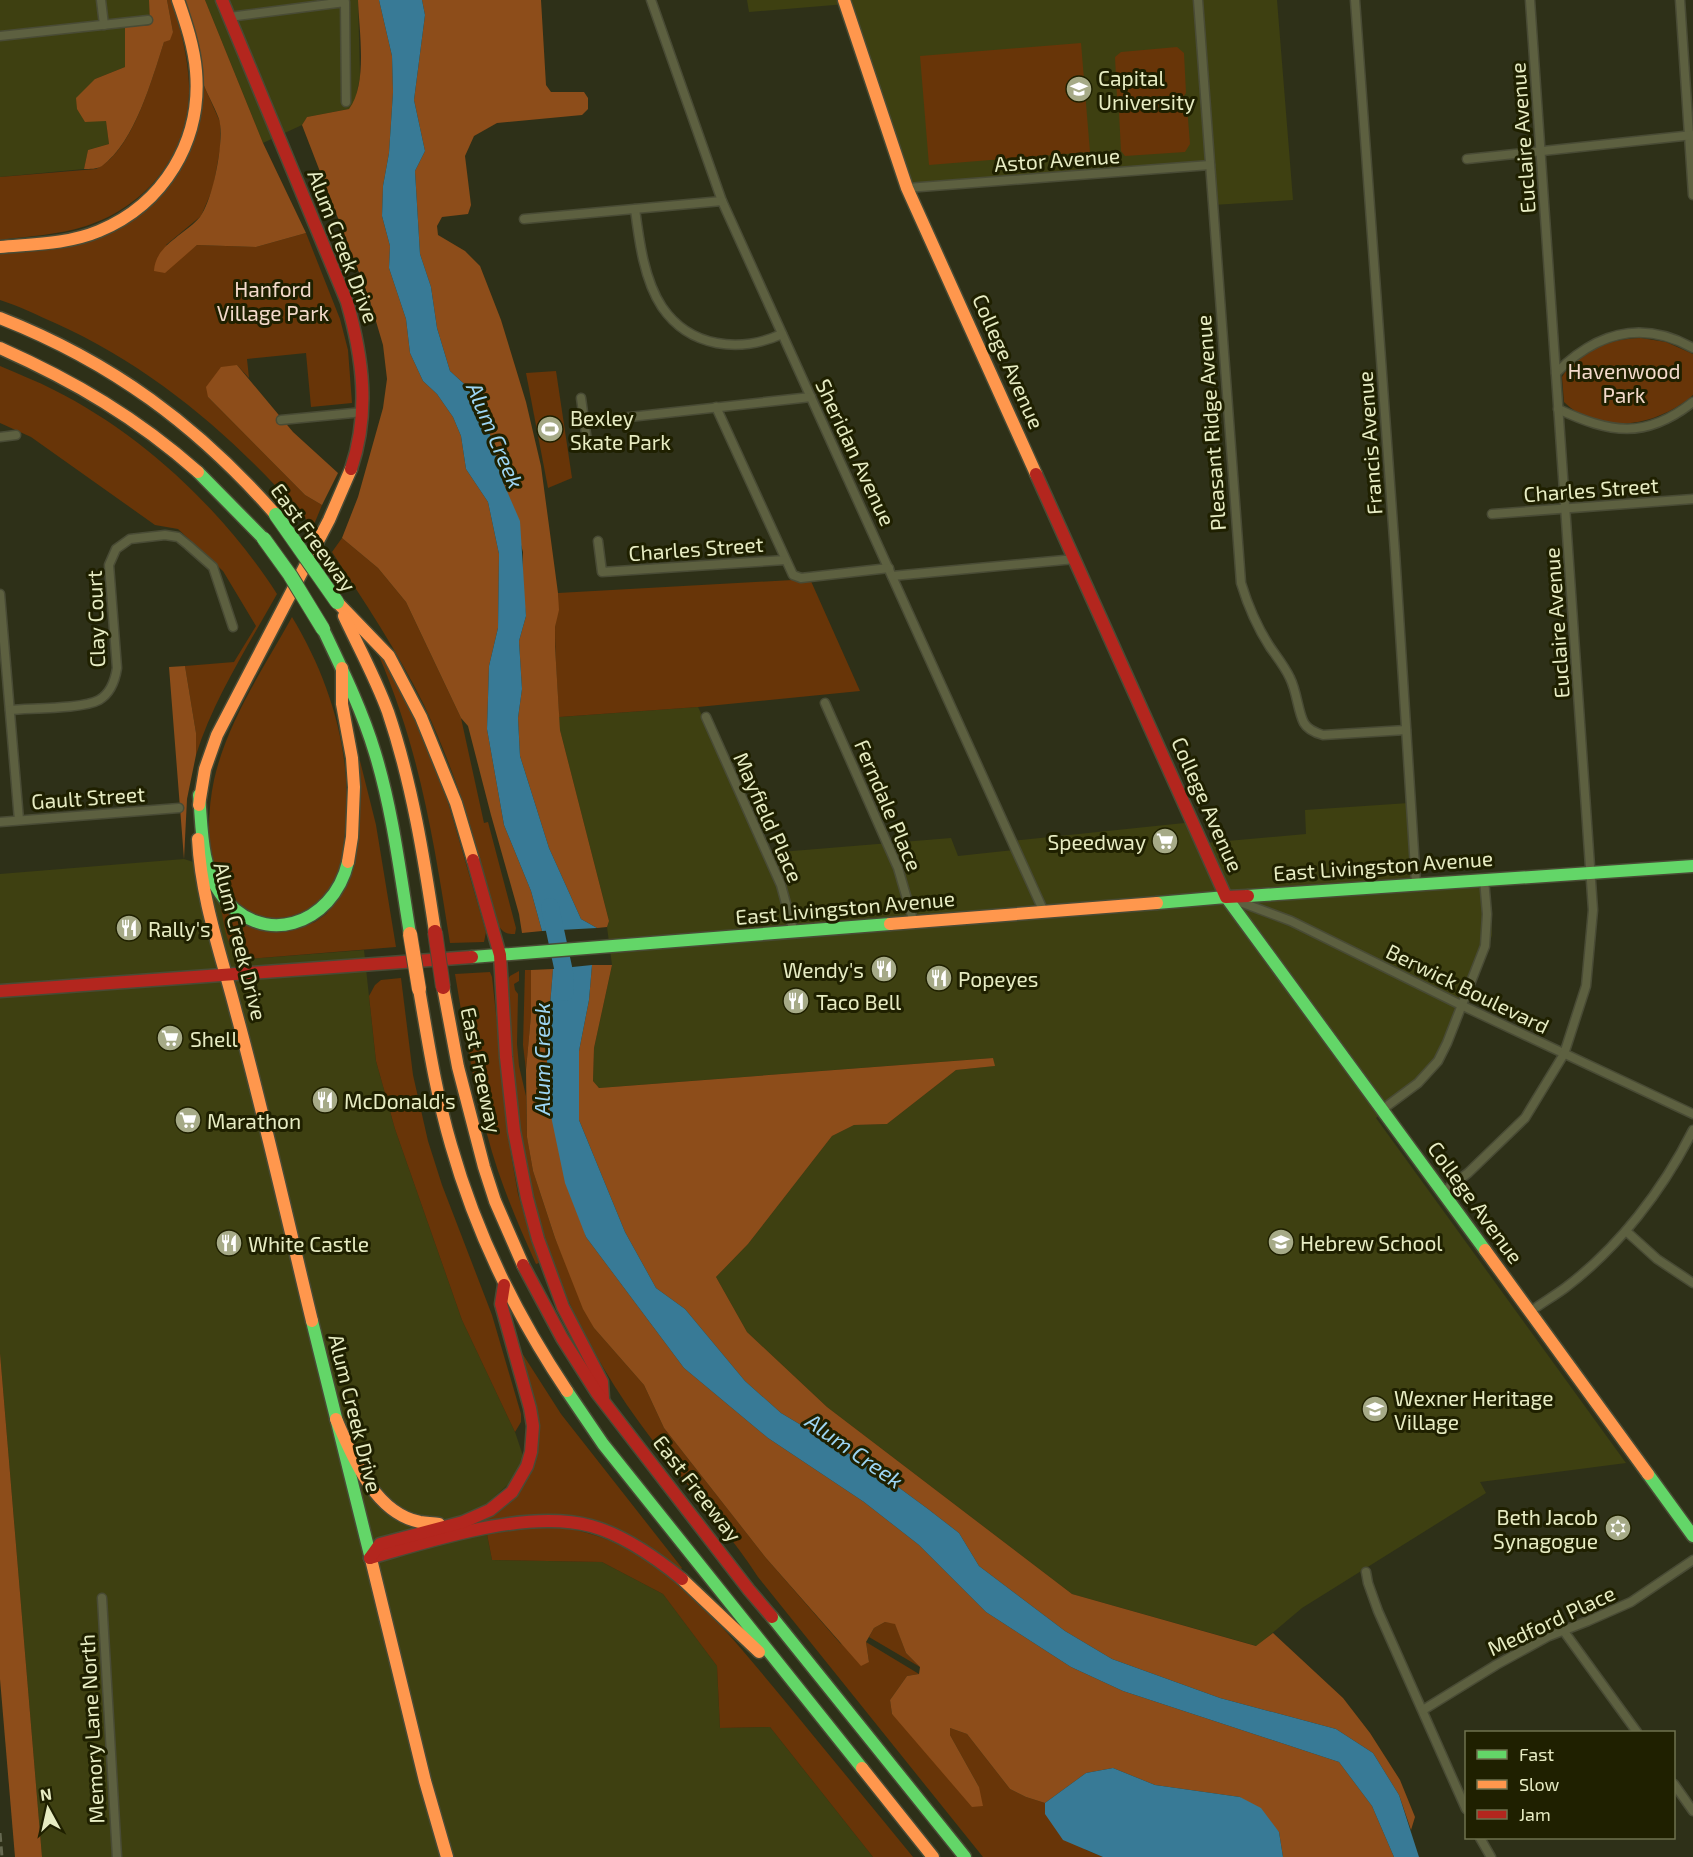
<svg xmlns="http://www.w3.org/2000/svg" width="1693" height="1857" viewBox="0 0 1693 1857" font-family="'Exo 2',sans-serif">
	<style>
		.built { fill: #3e4011 }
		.green { fill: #683508 }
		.forest { fill: #8d4d1a }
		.water { fill: #387a96 }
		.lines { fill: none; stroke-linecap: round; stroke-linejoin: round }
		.river { stroke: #387a96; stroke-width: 18 }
		.street-casing { stroke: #494b35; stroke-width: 11 }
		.fast-casing { stroke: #494b35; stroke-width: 15 }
		.slow-casing { stroke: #494b35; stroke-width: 15 }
		.jam-casing { stroke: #494b35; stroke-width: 15 }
		.street { stroke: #5d6040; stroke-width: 8 }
		.fast { stroke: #63d668; stroke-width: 12 }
		.slow { stroke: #ff974d; stroke-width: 12 }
		.jam { stroke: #b3261e; stroke-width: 12 }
		.rail { stroke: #666850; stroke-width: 3; stroke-dasharray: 9 4.5; stroke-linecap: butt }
		.fast-bridge-casing { stroke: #494b35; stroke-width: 16; stroke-linecap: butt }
		.slow-bridge-casing { stroke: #494b35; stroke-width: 16; stroke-linecap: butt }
		.jam-bridge-casing { stroke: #494b35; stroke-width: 16; stroke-linecap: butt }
		.fast-bridge { stroke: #63d668; stroke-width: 14 }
		.slow-bridge { stroke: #ff974d; stroke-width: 14 }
		.jam-bridge { stroke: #b3261e; stroke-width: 14 }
		.labels { text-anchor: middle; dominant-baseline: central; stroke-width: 6; stroke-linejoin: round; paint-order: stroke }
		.poi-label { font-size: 21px; fill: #e7ecc3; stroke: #1f2000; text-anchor: start }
		.street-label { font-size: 21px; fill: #e7ecc3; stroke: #1f2000 }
		.park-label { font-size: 21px; fill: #f4dacb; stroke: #1f2000 }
		.water-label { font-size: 22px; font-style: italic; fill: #9dd5f3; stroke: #1f2000 }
	</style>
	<rect width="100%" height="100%" fill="#2e3018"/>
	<g class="built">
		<polygon points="0,0 149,0 150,25 125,27 125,67 95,79 106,120 109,144 88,150 84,169 0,177"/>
		<polygon points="205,0 358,0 360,77 355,101 349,109 307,117 302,125 263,143"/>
		<polygon points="747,0 1277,0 1293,200 1213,205 1210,165 907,188 846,4 749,12"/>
		<polygon points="698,707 768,853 951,838 958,856 1014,850 1011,841 1194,822 1205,843 1306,834 1305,810 1409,803 1415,882 1489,876 1492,935 1486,955 1441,1058 1433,1068 1376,1118 1626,1463 1480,1482 1486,1493 1302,1608 1257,1646 1072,1594 827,1407 747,1332 716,1277 748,1244 832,1136 854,1125 887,1124 956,1070 994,1066 993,1058 599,1088 593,1081 594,1048 612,965 607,927 609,921 560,730 559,717"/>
		<polygon points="184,859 212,868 230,947 238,955 249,959 364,950 376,1061 395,1129 462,1320 515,1432 524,1459 512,1481 482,1508 492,1560 602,1562 663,1594 717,1666 720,1728 770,1727 873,1857 42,1857 0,1353 0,874"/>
	</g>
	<g class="green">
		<path d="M167 0H172C180 28 188 56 189 85 191 151 148 206 86 226 59 235 28 236 0 240V177L96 169C133 152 152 78 164 42L173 32Z"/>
		<polygon points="1081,43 1090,152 929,165 920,56"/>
		<polygon points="1177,47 1184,53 1186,93 1181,100 1187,106 1190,144 1185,152 1125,156 1121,151 1119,112 1125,103 1117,97 1115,57 1121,52"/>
		<path d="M201 79 220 122V149L213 188 201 216 166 245 184 255 197 245 256 247 306 233 340 319 348 350 352 403 311 407 306 353 247 359 249 378 237 365 208 397 305 495 322 505 313 527C239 442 159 370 55 323 37 315 19 306 0 300V253L73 243 173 182Z"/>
		<path d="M1641 338 1666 342 1693 354V395C1659 425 1600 438 1564 402L1562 377C1578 349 1611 339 1641 338Z"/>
		<path d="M0 366C18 374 37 381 54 390 142 434 224 511 277 594 248 646 214 698 196 755V733L185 666 234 662 256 626 223 571 178 529 155 525 31 437 0 423Z"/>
		<polygon points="556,371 572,478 548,488 526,373"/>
		<path d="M342 538 378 568 406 602 461 718 484 823 488 822 516 928 515 934C510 934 506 934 502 930 490 917 477 847 470 825 458 785 442 744 424 705 398 652 364 601 332 552Z"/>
		<path d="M810 579 860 691 698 707 559 717C558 689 555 660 555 631 555 618 559 607 558 593Z"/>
		<path d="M292 617C333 685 355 762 344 842 342 859 339 879 328 893 309 913 282 925 255 915 251 914 246 913 242 910 237 905 233 898 228 892 223 886 214 878 213 870 207 842 208 808 214 780 227 722 263 669 292 617Z"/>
		<path d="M382 653 399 683 440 775 486 932 484 942 450 943C434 842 420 751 379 656Z"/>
		<path d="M357 761H360L376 825 396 947 249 959C225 951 226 931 221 909L224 907 302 927 315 922 326 914 336 901Z"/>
		<polygon points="525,970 531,970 531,1015 526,1070 523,1045"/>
		<path d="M519 971V981L514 984 515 990 518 994 517 1044 519 1066 526 1096 527 1136 533 1171 555 1238 594 1328 644 1385 664 1428 766 1558 840 1643 869 1662 866 1642 919 1674 907 1676 890 1700 892 1714 979 1787 950 1735V1728L967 1734 1010 1789 1026 1797 1045 1803 1046 1814 1086 1850 1103 1857H983L758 1577C722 1522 677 1475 639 1422 589 1353 549 1272 531 1189 516 1121 512 1050 507 981L510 976Z"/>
		<path d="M490 972 492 977 511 1154 518 1194 539 1263 536 1264C522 1233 509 1203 498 1171 477 1107 466 1040 455 974Z"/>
		<polygon points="401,978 413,1075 428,1141 442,1185 492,1315 521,1414 521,1422 515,1432 462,1320 395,1129 376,1061 369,996 375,985 381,980"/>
		<polygon points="522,1353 561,1414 682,1568 680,1570 601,1525 485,1523 484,1519 532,1467"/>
		<path d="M545 1524C575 1529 604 1535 631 1551 696 1588 742 1650 789 1706 830 1756 872 1807 913 1857H873L770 1727 720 1728 717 1666 663 1594 602 1562 492 1560 487 1534Z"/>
		<polygon points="885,1622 895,1623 906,1653 920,1667 869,1637 874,1628"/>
	</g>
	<g class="forest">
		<path d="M149 0H167L173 32 170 40 164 42C152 79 135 142 102 166 97 169 90 169 84 169L88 150 109 144 106 121 85 122 77 109 76 98 95 79 125 67V27L150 25Z"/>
		<path d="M185 0H205L263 143 306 233 256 247 197 245 165 273 154 271C155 245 185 235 200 217 213 200 225 139 219 119 214 105 205 91 201 77 194 52 191 25 185 0Z"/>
		<path d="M358 0H379L392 56 393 92 389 153 383 186 382 216 390 246 389 268 406 319 410 353 423 381 437 394 453 417 461 436 466 469 488 502 499 554 498 628 489 666 487 729 504 825 531 891 542 931 522 933 519 914 491 815 468 726 461 718 406 602 378 568 342 538 358 497 383 408 387 379 383 345 370 301 302 125 307 117 349 109C368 84 359 31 358 0Z"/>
		<polygon points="422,0 541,0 546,85 551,92 584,92 588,98 588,109 582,115 497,123 474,136 465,156 471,205 468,214 442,217 437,226 438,235 465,251 480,266 501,320 526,402 541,466 558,593 559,610 555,627 555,646 560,730 609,921 607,927 597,928 581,919 549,848 520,756 518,718 522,689 519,641 526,616 522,581 523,552 489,431 472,391 450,371 437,328 431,287 420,254 415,171 425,151 414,100 425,15"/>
		<polygon points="237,365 293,432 338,473 322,505 305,495 208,397 206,387 221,367"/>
		<polygon points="185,666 196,733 196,755 187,799 184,859 169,667"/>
		<polygon points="592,965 612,965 594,1048 593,1081 599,1088 993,1058 995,1066 956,1070 887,1124 854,1125 832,1136 748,1244 716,1277 747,1332 827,1407 1072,1594 1256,1646 1273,1633 1343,1698 1370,1733 1400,1780 1415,1817 1411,1830 1399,1795 1373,1753 1336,1729 1220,1698 1112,1659 1065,1631 979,1566 959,1533 928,1509 871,1467 781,1413 745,1381 685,1309 656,1288 625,1232 579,1120 579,1051 589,1000"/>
		<polygon points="553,969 547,1042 547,1097 586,1237 684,1368 768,1438 864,1502 919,1545 986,1612 1071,1667 1123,1691 1339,1762 1372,1806 1394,1857 1283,1857 1279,1832 1240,1797 1155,1785 1113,1768 1086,1773 1045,1803 1026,1797 1010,1789 967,1734 950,1728 950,1735 979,1787 983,1806 972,1807 892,1714 890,1700 907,1676 919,1674 920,1667 906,1653 895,1624 885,1622 874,1628 866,1642 869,1662 861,1666 766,1558 664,1428 644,1385 594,1328 583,1309 555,1238 533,1171 527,1137 526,1070 531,1015 531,970"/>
		<polygon points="0,1353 42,1857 15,1857 0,1679"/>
	</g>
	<g class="water">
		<polygon points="379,0 422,0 425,15 414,100 425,151 415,171 420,254 431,287 437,328 450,371 472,391 489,431 503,482 520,521 526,616 519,641 522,689 518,718 520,756 549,848 581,919 597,928 542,931 531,891 504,825 487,729 489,666 498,628 499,554 488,502 466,469 461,436 453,417 437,394 423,381 410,353 406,319 389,268 390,246 382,216 383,186 389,153 393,92 392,56"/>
		<polygon points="592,965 589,1000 579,1051 579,1120 625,1232 656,1288 685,1309 745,1381 781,1413 871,1467 928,1509 959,1533 979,1566 1065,1631 1112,1659 1220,1698 1336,1729 1373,1753 1399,1795 1419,1857 1394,1857 1372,1806 1339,1762 1123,1691 1071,1667 986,1612 919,1545 864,1502 768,1438 684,1368 586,1237 565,1183 547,1097 547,1042 553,969"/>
		<polygon points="1113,1768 1155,1785 1240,1797 1261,1808 1279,1832 1283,1857 1103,1857 1063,1840 1045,1814 1045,1803 1086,1773"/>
	</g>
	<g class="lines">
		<polyline class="river" points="550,907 564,972 565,992"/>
		<defs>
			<g id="street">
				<polyline points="101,0 104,25"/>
				<polyline points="651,0 722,201 1044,912"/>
				<path d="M1198 0 1241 583C1248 606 1257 627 1270 647 1277 657 1285 667 1290 678 1297 692 1298 712 1304 723 1308 730 1316 733 1323 735L1406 730"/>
				<polyline points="1355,0 1395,553 1416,884"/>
				<polyline points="1680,0 1693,195"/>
				<polyline points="229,17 345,2 346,102"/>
				<polyline points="0,36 148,20"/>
				<polyline points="1467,159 1693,135"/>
				<polyline points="907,188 1210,165"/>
				<path d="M635 209C639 240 644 280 662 307 690 348 740 353 782 334"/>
				<polyline points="524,219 722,201"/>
				<path d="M1556 373C1596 333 1641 319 1693 348"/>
				<polyline points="581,398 587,441"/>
				<polyline points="716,407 793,575 801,578 889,568"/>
				<path d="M1558 409C1610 433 1645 440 1693 402"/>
				<polyline points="281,420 363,412"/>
				<polyline points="584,422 811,397"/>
				<polyline points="0,437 16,435"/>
				<polyline points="1492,514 1693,499"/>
				<polyline points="598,541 602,572 785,560"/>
				<polyline points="892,576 1075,559"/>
				<polyline points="0,594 19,820"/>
				<polyline points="825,703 898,868 914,923"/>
				<path d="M10 710C30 708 83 709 99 700 111 693 115 681 117 668L109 565 116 549 130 539 165 535 178 537 188 545 213 567 233 627"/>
				<polyline points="706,717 781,885 794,933"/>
				<polyline points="0,822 179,808"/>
				<polyline points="1232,899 1291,921 1463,1006 1693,1114"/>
				<polyline points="1383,1109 1418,1083 1438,1061 1447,1043 1485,946 1487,914 1484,879"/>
				<polyline points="1443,1192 1468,1173 1525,1118 1564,1054 1586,986 1593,910 1530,0"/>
				<polyline points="1626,1231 1657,1259 1693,1283"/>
				<path d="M1531 1311C1542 1303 1554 1296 1565 1288 1619 1247 1663 1190 1693 1130"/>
				<polyline points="1366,1572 1368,1583 1378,1611 1466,1809"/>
				<polyline points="102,1598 117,1857"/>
				<polyline points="1563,1630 1637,1732"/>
				<polyline points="1423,1710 1496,1665 1549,1636 1588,1621 1631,1602 1693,1560"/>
				<polyline points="1674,1784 1693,1811"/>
				<polyline points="1480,1838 1491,1857"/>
			</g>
			<g id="fast">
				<polyline points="198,472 264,539"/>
				<path d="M323 629C342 669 362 710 375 753 393 812 400 873 410 934"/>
				<path d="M199 795C202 827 201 867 220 893 260 950 333 926 348 862"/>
				<polyline points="1248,896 1693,866"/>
				<polyline points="1157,903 1226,897 1485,1250"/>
				<polyline points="472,957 890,924"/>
				<polyline points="312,1321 371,1559"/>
				<polyline points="567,1391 603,1444 862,1768"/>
				<polyline points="1648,1474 1693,1536"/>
				<polyline points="772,1617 965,1857"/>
			</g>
			<g id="slow">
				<polyline points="844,0 907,188 1036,474"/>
				<path d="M0 247C33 244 68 244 99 231 164 204 202 141 196 71 194 47 186 23 178 0"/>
				<path d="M0 318C112 362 197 425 276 515"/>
				<path d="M0 348C74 381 137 418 198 472"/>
				<polyline points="337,602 389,656 421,717 456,803 473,860"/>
				<path d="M344 616C359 648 376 679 388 712 412 783 424 858 435 932"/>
				<polyline points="342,668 342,704 352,758 354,787 352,837 348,862"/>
				<polyline points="199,805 205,769 217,735 329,520 351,469"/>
				<path d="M198 839C201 899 221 954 236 1012 264 1114 287 1218 312 1321"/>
				<polyline points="890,924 1157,903"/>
				<polyline points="443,987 458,1067 484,1167 495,1201 523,1265"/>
				<path d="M419 989C428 1041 436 1094 451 1145 476 1233 516 1315 567 1391"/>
				<polyline points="1485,1250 1648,1474"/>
				<path d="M336 1419C353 1457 374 1513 420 1522 426 1523 433 1523 439 1524"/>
				<polyline points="371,1559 425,1781 447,1857"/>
				<polyline points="682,1579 759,1652"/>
				<polyline points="862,1768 933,1857"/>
			</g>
			<g id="jam">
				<path d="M222 0 347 302C363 358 370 413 351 469"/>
				<polyline points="1036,474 1226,897 1248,896"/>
				<polyline points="473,860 500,955 506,1057 514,1131 527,1198 538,1239 563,1307 602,1382 603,1398"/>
				<polyline points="0,991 472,957"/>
				<polyline points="523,1265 562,1338 597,1393 749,1590 772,1617"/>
				<path d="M370 1558C433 1540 526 1509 591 1526 624 1535 655 1557 682 1579"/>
				<polyline points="370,1558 380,1544 463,1522 490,1510 512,1492 527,1466 531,1452 533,1426 530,1408 501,1304 504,1285"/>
			</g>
		</defs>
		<use href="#street" class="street-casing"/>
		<use href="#fast" class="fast-casing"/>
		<use href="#slow" class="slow-casing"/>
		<use href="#jam" class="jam-casing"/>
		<use href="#street" class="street"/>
		<use href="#fast" class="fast"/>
		<use href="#slow" class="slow"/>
		<use href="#jam" class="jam"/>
		<polyline class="rail" points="0,1833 2,1857"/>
		<defs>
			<g id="fast-bridge">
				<polyline points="276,515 337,602"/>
				<polyline points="264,539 290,575 323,629"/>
			</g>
			<polyline id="slow-bridge" points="410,934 419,989"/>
			<polyline id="jam-bridge" points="435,932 443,987"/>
		</defs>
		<use href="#fast-bridge" class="fast-bridge-casing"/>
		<use href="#slow-bridge" class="slow-bridge-casing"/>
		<use href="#jam-bridge" class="jam-bridge-casing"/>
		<use href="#fast-bridge" class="fast-bridge"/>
		<use href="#slow-bridge" class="slow-bridge"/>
		<use href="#jam-bridge" class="jam-bridge"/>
	</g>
	<defs>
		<symbol id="university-disc" viewBox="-11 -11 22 22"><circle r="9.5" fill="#a6aa87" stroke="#1f2000"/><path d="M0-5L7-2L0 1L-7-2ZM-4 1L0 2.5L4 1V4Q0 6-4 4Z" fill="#fff"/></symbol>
		<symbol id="stadium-disc" viewBox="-11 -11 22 22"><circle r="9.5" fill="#a6aa87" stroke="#1f2000"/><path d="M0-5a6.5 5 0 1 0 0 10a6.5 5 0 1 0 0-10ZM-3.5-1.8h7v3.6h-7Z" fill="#fff"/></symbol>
		<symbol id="supermarket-disc" viewBox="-11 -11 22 22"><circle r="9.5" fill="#a6aa87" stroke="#1f2000"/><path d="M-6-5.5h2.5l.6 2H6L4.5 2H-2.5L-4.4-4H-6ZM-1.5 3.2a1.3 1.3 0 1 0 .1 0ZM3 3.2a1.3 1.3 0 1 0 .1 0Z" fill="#fff"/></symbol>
		<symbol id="restaurant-disc" viewBox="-11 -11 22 22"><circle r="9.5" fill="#a6aa87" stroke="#1f2000"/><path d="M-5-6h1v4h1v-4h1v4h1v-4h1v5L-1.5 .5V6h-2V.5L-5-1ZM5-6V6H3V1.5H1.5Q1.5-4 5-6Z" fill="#fff"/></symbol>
		<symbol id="school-disc" viewBox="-11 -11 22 22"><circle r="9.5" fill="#a6aa87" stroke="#1f2000"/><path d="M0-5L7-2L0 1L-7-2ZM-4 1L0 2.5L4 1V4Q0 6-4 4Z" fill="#fff"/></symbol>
		<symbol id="synagogue-disc" viewBox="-11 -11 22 22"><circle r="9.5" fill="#a6aa87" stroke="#1f2000"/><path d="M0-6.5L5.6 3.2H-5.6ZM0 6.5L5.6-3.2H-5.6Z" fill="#fff"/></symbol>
	</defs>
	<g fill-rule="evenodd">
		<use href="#university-disc" x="1064" y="74" width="30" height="30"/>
		<use href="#stadium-disc" x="535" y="414" width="30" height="30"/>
		<use href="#supermarket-disc" x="1150" y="826" width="30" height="30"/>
		<use href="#restaurant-disc" x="114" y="913" width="30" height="30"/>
		<use href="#restaurant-disc" x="869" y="954" width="30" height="30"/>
		<use href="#restaurant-disc" x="924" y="963" width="30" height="30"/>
		<use href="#restaurant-disc" x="781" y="986" width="30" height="30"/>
		<use href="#supermarket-disc" x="155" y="1023" width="30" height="30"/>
		<use href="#restaurant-disc" x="310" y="1085" width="30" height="30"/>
		<use href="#supermarket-disc" x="173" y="1105" width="30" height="30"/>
		<use href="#school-disc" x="1266" y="1227" width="30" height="30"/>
		<use href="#restaurant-disc" x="214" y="1228" width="30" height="30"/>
		<use href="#school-disc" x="1360" y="1394" width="30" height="30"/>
		<use href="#synagogue-disc" x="1603" y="1513" width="30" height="30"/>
	</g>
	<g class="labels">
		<g class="poi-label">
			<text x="1098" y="77">Capital<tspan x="1098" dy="24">University</tspan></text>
			<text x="570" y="417">Bexley<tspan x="570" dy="24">Skate Park</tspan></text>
			<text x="1146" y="841" text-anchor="end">Speedway</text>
			<text x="148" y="928">Rally's</text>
			<text x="864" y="969" text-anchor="end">Wendy's</text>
			<text x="958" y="978">Popeyes</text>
			<text x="816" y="1001">Taco Bell</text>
			<text x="190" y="1038">Shell</text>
			<text x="344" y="1100">McDonald's</text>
			<text x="207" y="1120">Marathon</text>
			<text x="1300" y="1242">Hebrew School</text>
			<text x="248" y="1243">White Castle</text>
			<text x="1394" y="1397">Wexner Heritage<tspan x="1394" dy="24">Village</tspan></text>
			<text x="1598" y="1516" text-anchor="end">Beth Jacob<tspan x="1598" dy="24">Synagogue</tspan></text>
		</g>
		<g class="street-label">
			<text transform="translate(1522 138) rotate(-94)">Euclaire Avenue</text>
			<text transform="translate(1057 159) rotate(-4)">Astor Avenue</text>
			<text transform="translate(344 246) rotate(69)">Alum Creek Drive</text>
			<text transform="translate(1009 361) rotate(66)">College Avenue</text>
			<text transform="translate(1210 423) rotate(-94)">Pleasant Ridge Avenue</text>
			<text transform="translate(1369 443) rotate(-94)">Francis Avenue</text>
			<text transform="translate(856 452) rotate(65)">Sheridan Avenue</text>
			<text transform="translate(1591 489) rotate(-4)">Charles Street</text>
			<text transform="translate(314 537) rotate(54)">East Freeway</text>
			<text transform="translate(696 548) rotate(-4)">Charles Street</text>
			<text transform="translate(95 619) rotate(-92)">Clay Court</text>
			<text transform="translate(1556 623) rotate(-94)">Euclaire Avenue</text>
			<text transform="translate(88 797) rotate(-4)">Gault Street</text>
			<text transform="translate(1208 804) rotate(66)">College Avenue</text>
			<text transform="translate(889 805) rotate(67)">Ferndale Place</text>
			<text transform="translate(769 817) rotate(66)">Mayfield Place</text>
			<text transform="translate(1383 865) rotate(-4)">East Livingston Avenue</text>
			<text transform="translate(845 907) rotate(-5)">East Livingston Avenue</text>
			<text transform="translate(241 941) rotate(76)">Alum Creek Drive</text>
			<text transform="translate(1468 988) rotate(26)">Berwick Boulevard</text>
			<text transform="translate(482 1070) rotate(78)">East Freeway</text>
			<text transform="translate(1476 1202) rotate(54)">College Avenue</text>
			<text transform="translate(356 1413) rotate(76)">Alum Creek Drive</text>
			<text transform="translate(698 1488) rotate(52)">East Freeway</text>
			<text transform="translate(1551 1620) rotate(-25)">Medford Place</text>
			<text transform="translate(91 1729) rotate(-93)">Memory Lane North</text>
		</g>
		<g class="park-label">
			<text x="273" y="288">Hanford<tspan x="273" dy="24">Village Park</tspan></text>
			<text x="1624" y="370">Havenwood<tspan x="1624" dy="24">Park</tspan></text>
		</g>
		<g class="water-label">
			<text transform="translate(496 435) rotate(67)">Alum Creek</text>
			<text transform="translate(541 1059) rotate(-90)">Alum Creek</text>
			<text transform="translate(855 1450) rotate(35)">Alum Creek</text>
		</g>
	</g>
	<rect x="1465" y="1731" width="210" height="108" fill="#1f2000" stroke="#6f724e" stroke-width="1.5"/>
	<rect x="1477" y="1750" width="30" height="9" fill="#63d668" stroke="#6f724e" stroke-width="1.5"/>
	<text x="1519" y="1761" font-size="18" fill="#e7ecc3">Fast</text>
	<rect x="1477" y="1780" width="30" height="9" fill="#ff974d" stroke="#6f724e" stroke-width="1.5"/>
	<text x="1519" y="1791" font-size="18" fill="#e7ecc3">Slow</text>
	<rect x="1477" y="1810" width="30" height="9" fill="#b3261e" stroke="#6f724e" stroke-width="1.5"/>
	<text x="1519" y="1821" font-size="18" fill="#e7ecc3">Jam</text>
	<g transform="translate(48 1809) rotate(352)" stroke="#1f2000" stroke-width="4.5" paint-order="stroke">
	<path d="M0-4.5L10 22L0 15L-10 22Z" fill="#e7ecc3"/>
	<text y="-9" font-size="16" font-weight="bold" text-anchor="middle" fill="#e7ecc3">N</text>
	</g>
</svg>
